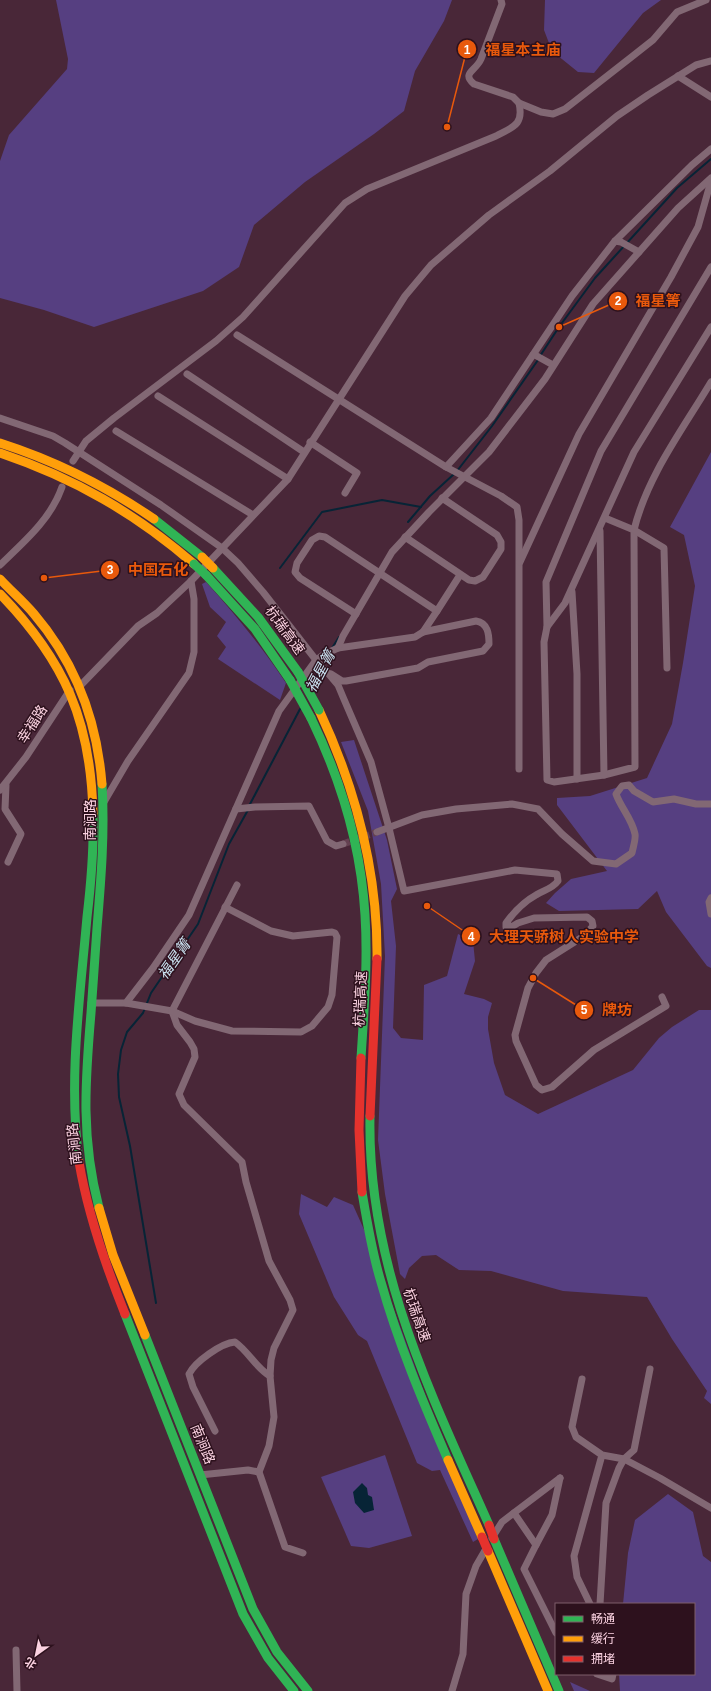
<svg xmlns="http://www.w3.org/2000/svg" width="711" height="1691" viewBox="0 0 711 1691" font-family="Helvetica,'Noto Sans SC',sans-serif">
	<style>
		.green { fill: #563f81 }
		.water { fill: #072436 }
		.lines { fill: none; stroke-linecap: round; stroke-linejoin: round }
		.stream { stroke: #072436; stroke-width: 2 }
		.street-tunnel { stroke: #644151; stroke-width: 7; stroke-dasharray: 7 3.5; stroke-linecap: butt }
		.street { stroke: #826874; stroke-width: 7 }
		.fast { stroke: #30b455; stroke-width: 9 }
		.slow { stroke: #ff9f0a; stroke-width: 9 }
		.jam { stroke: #e5322d; stroke-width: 9 }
		.fast-bridge { stroke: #30b455; stroke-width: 9 }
		.slow-bridge { stroke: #ff9f0a; stroke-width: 9 }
		.jam-bridge { stroke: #e5322d; stroke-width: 9 }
		.labels { text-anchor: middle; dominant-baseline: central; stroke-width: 3; stroke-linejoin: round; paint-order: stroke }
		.street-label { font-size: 14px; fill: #fbd2e1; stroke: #2d111d }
		.water-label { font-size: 15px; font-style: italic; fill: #cbe3f2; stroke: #2d111d }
		.leader { fill: none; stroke: #e8590c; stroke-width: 1.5 }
		.callout-dot { fill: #e8590c; stroke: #2d111d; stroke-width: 1.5 }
		.mark-label { font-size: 12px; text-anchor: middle; font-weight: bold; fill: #fff }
		.callout-label { font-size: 15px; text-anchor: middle; font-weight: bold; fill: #e8590c; stroke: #2d111d; stroke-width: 3; stroke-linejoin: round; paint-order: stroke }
	</style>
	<rect width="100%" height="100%" fill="#492738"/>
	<g class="green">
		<polygon points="56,0 452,0 444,21 415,71 404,111 374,134 305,182 254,225 239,267 203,291 94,327 44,310 0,298 0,161 9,135 67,69 68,59"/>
		<polygon points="545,0 661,0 643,13 594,73 578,72 552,51 544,30"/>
		<polygon points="711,452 711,968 707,966 666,912 657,891 638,909 559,911 546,903 555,893 571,879 607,871 557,805 557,798 590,796 647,778 672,724 683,663 695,586 684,535 670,527"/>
		<path d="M206 582C235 614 262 647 286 683L280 700 218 659 226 647 217 636 226 622 210 607 202 584Z"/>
		<polygon points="354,740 387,840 397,889 391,901 396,946 393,1028 401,1038 423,1040 424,985 447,976 458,934 473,941 475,961 464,994 484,999 492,1003 488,1017 488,1029 494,1063 505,1095 538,1114 633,1070 659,1038 672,1027 699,1010 711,1010 711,1404 704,1398 707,1391 672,1339 647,1297 563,1291 491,1271 459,1270 436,1255 422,1256 409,1268 405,1279 400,1274 385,1194 378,1140 385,956 381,884 368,811 341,742"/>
		<polygon points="301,1194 327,1207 334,1197 353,1205 366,1234 478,1539 473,1542 440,1470 432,1471 417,1463 367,1341 358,1335 334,1297 299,1214"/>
		<polygon points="385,1455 412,1536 369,1548 351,1546 321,1477"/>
		<polygon points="668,1494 693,1512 703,1556 711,1562 711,1691 620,1691 619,1674 694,1674 694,1604 623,1604 628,1553 635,1520"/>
		<polygon points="570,1682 590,1691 574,1691"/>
	</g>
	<polygon class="water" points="362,1483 367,1488 368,1495 372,1497 374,1510 364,1513 355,1503 353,1492"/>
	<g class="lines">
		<g class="stream">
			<polyline points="540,356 559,327 595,278 677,188 711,159"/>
			<polyline points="457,471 492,426 538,360"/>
			<polyline points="408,522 430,496 454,474"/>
			<polyline points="280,568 322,512 382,500 421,507"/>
			<polyline points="332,648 339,637"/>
			<polyline points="311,687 328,656"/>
			<polyline points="249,806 300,709"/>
			<polyline points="156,1303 130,1146 119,1097 118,1074 121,1050 127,1032 143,1013 151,993 198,924 229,844 248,810"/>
		</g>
		<polyline class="street-tunnel" points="343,844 377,832"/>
		<g class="street">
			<path d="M501 0 502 4 481 59C476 71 461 73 474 84L513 97 519 103 541 112 553 114 565 109 634 55 653 40 677 12 706 0"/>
			<polyline points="678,76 711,97"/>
			<polyline points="615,241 621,242 639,252"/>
			<polyline points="237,335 446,467 501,496 517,507 519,520 519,769"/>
			<polyline points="533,355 535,355 553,365"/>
			<polyline points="187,374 304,452"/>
			<polyline points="158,396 288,479"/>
			<path d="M0 418 53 436 65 443 161 505 222 548 238 563 263 592 316 660 327 672 338 685 343 697 371 762 389 828 404 891 515 870 557 874 558 881C552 889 544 890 536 895 525 901 514 912 506 923V927L513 926 518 923 534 918 587 917 592 921 593 926 584 936 546 960 536 973 528 988 515 1035 516 1041 536 1085 542 1090 552 1087 594 1050 666 1006 662 997"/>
			<polyline points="116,431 253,515"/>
			<polyline points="310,442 357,473 345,493"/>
			<path d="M73 461 86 441 114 418 216 341 243 317 345 203 367 189 496 136C513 127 524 125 519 103"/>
			<polyline points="446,467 491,418 572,296 615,241 692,165 711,149"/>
			<polyline points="605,518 634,530 635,767 604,775 554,782 547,780 544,642 547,627 565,603 634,452 711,327"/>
			<polyline points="600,531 604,775"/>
			<polyline points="405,537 469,580 475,581 483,577 501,549 501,542 497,535 442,498"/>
			<polyline points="520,562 579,434 671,277 698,227 711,181"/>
			<path d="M0 565C24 542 51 519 62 487"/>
			<polyline points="572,592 577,674 577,779"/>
			<polyline points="437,611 460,575"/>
			<polyline points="356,614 300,578 295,572 297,563 312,540 319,536 325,537 437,611 423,632"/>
			<polyline points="547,627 546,582 601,451 711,267"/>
			<path d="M667 668 664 548 634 530C647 476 683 429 711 382"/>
			<path d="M331 674 342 681H346L418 668 428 662 483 651 489 644C489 634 488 623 476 621L423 632 415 637 338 648"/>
			<polyline points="80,686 138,626 157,613 191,581 288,479 405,296 431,265 489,215 550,171 617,116 648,95 696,65 711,61"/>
			<polyline points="6,785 5,809 21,834 8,862"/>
			<polyline points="0,790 26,757 70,690"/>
			<polyline points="104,802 128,761 189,673 194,652 194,599 191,581"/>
			<polyline points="236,809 255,807 309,806 327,841 336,846 343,844"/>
			<path d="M377 832 422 815 456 809 512 804 538 809 562 834 593 861 616 864 632 853C633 847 636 840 635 834 632 819 621 808 616 794L622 786 629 785 634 791 653 802 674 799 696 804H711"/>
			<polyline points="711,898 709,902 711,914"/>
			<polyline points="91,1003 126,1003 153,968 189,915 279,711 316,660 323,655 338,648 343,636 392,552 429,512 489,452 545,379 593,304 678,208 711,178"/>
			<polyline points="126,1003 172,1011 237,885"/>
			<polyline points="172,1011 177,1025 190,1042 194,1049 195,1057 179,1094 184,1105 242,1162 246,1182 269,1261 290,1300 293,1310 274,1348 271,1360 270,1376 274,1417 269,1446 259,1472 285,1547 303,1553"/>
			<polyline points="172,1011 195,1021 232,1031 301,1032 312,1026 328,1007 332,995 337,937 335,933 332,932 293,936 271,931 225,907"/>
			<polyline points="582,1379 572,1427 576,1437 602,1455 624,1459 660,1478 711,1508"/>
			<path d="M215 1431 193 1387 189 1374C195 1362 221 1343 235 1342 249 1352 256 1368 270 1376"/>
			<polyline points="200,1475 248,1470 259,1472"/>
			<polyline points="514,1513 536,1545 524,1569 556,1633"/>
			<polyline points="492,1538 502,1522 560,1478"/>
			<polyline points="536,1545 552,1515 560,1478"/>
			<polyline points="590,1604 577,1577 574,1556 602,1455"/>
			<polyline points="600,1604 606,1503 619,1468 624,1459 634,1450 650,1369"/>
			<polyline points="16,1650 17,1691"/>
			<polyline points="597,1674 612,1679 613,1674"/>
			<polyline points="452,1691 463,1654 466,1594 476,1566 487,1547"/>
		</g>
		<g class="fast">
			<polyline points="154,519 202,557"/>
			<polyline points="213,568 258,617 298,672"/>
			<polyline points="206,575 255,629 290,680"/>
			<path d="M311 718C341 780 361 846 365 915 368 963 364 1010 361 1058"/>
			<path d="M370 1116C367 1266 430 1392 489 1525"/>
			<path d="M79 1162C68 1080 80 998 87 917 91 883 94 848 93 814"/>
			<path d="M362 1192C367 1222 372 1253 381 1282 398 1343 423 1402 448 1460"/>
			<path d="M99 1208C81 1139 85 1083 91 1013 93 985 95 956 97 928 101 880 105 832 102 784"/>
			<polyline points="125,1314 243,1614 268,1658 294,1691"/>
			<polyline points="145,1335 253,1609 277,1652 308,1691"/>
			<polyline points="494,1539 559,1691"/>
		</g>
		<g class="slow">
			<path d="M0 443C56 461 106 486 154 519"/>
			<path d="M0 453C74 478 135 513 194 564"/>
			<path d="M0 579C11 591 24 602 34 614 75 662 97 721 102 784"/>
			<path d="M0 594C65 661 91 721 93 814"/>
			<path d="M319 710C356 789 378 872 377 959"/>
			<polyline points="99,1208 113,1255 145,1335"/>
			<polyline points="448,1460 482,1537"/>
			<polyline points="488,1551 548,1691"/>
		</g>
		<g class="jam">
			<polyline points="361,1058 359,1130 362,1192"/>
			<polyline points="370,1116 377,959"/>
			<path d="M79 1162C88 1215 105 1264 125 1314"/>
		</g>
		<g class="fast-bridge">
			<polyline points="194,564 206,575"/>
			<polyline points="298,672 319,710"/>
			<polyline points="290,680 311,718"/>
		</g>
		<polyline class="slow-bridge" points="202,557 213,568"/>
		<g class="jam-bridge">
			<polyline points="489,1525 494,1539"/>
			<polyline points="482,1537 488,1551"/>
		</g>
	</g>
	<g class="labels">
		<g class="street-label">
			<text transform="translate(285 630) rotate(54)">杭瑞高速</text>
			<text transform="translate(32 724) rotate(-57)">幸福路</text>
			<text transform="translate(90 820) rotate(-90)">南涧路</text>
			<text transform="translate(360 999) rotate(-87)">杭瑞高速</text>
			<text transform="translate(74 1144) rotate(-96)">南涧路</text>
			<text transform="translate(417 1315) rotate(71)">杭瑞高速</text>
			<text transform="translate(203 1444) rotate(68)">南涧路</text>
		</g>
		<g class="water-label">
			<text transform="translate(320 671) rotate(-62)">福星箐</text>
			<text transform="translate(174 959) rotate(-55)">福星箐</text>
		</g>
	</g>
	<path class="leader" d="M447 127L467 49M559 327L618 301M44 578L110 570M427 906L471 936M533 978L584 1010"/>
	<g class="callout-dot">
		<circle cx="447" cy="127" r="4"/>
		<circle cx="559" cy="327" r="4"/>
		<circle cx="44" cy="578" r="4"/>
		<circle cx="427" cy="906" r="4"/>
		<circle cx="533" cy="978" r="4"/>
		<circle cx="467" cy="49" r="10"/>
		<circle cx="618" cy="301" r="10"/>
		<circle cx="110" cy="570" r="10"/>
		<circle cx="471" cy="936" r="10"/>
		<circle cx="584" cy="1010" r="10"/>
	</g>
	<g class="mark-label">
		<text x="467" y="54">1</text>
		<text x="618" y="305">2</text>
		<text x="110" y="574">3</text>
		<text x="471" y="941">4</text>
		<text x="584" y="1014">5</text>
	</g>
	<g class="callout-label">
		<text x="523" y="55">福星本主庙</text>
		<text x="658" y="306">福星箐</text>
		<text x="158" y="575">中国石化</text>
		<text x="564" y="942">大理天骄树人实验中学</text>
		<text x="617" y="1015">牌坊</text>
	</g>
	<rect x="555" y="1603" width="140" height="72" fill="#2d111d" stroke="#7f5e6b"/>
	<rect x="563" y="1616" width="20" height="6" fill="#30b455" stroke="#7f5e6b"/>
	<text x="591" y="1623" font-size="12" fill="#fbd2e1">畅通</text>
	<rect x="563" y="1636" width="20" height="6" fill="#ff9f0a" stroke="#7f5e6b"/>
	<text x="591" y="1643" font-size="12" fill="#fbd2e1">缓行</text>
	<rect x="563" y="1656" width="20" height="6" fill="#e5322d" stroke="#7f5e6b"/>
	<text x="591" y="1663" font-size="12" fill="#fbd2e1">拥堵</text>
	<g transform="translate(36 1655) rotate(213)" stroke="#2d111d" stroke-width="3" paint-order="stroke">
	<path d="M0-3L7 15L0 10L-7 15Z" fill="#fbd2e1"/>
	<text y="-6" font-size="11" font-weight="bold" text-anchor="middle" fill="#fbd2e1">北</text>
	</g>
</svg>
